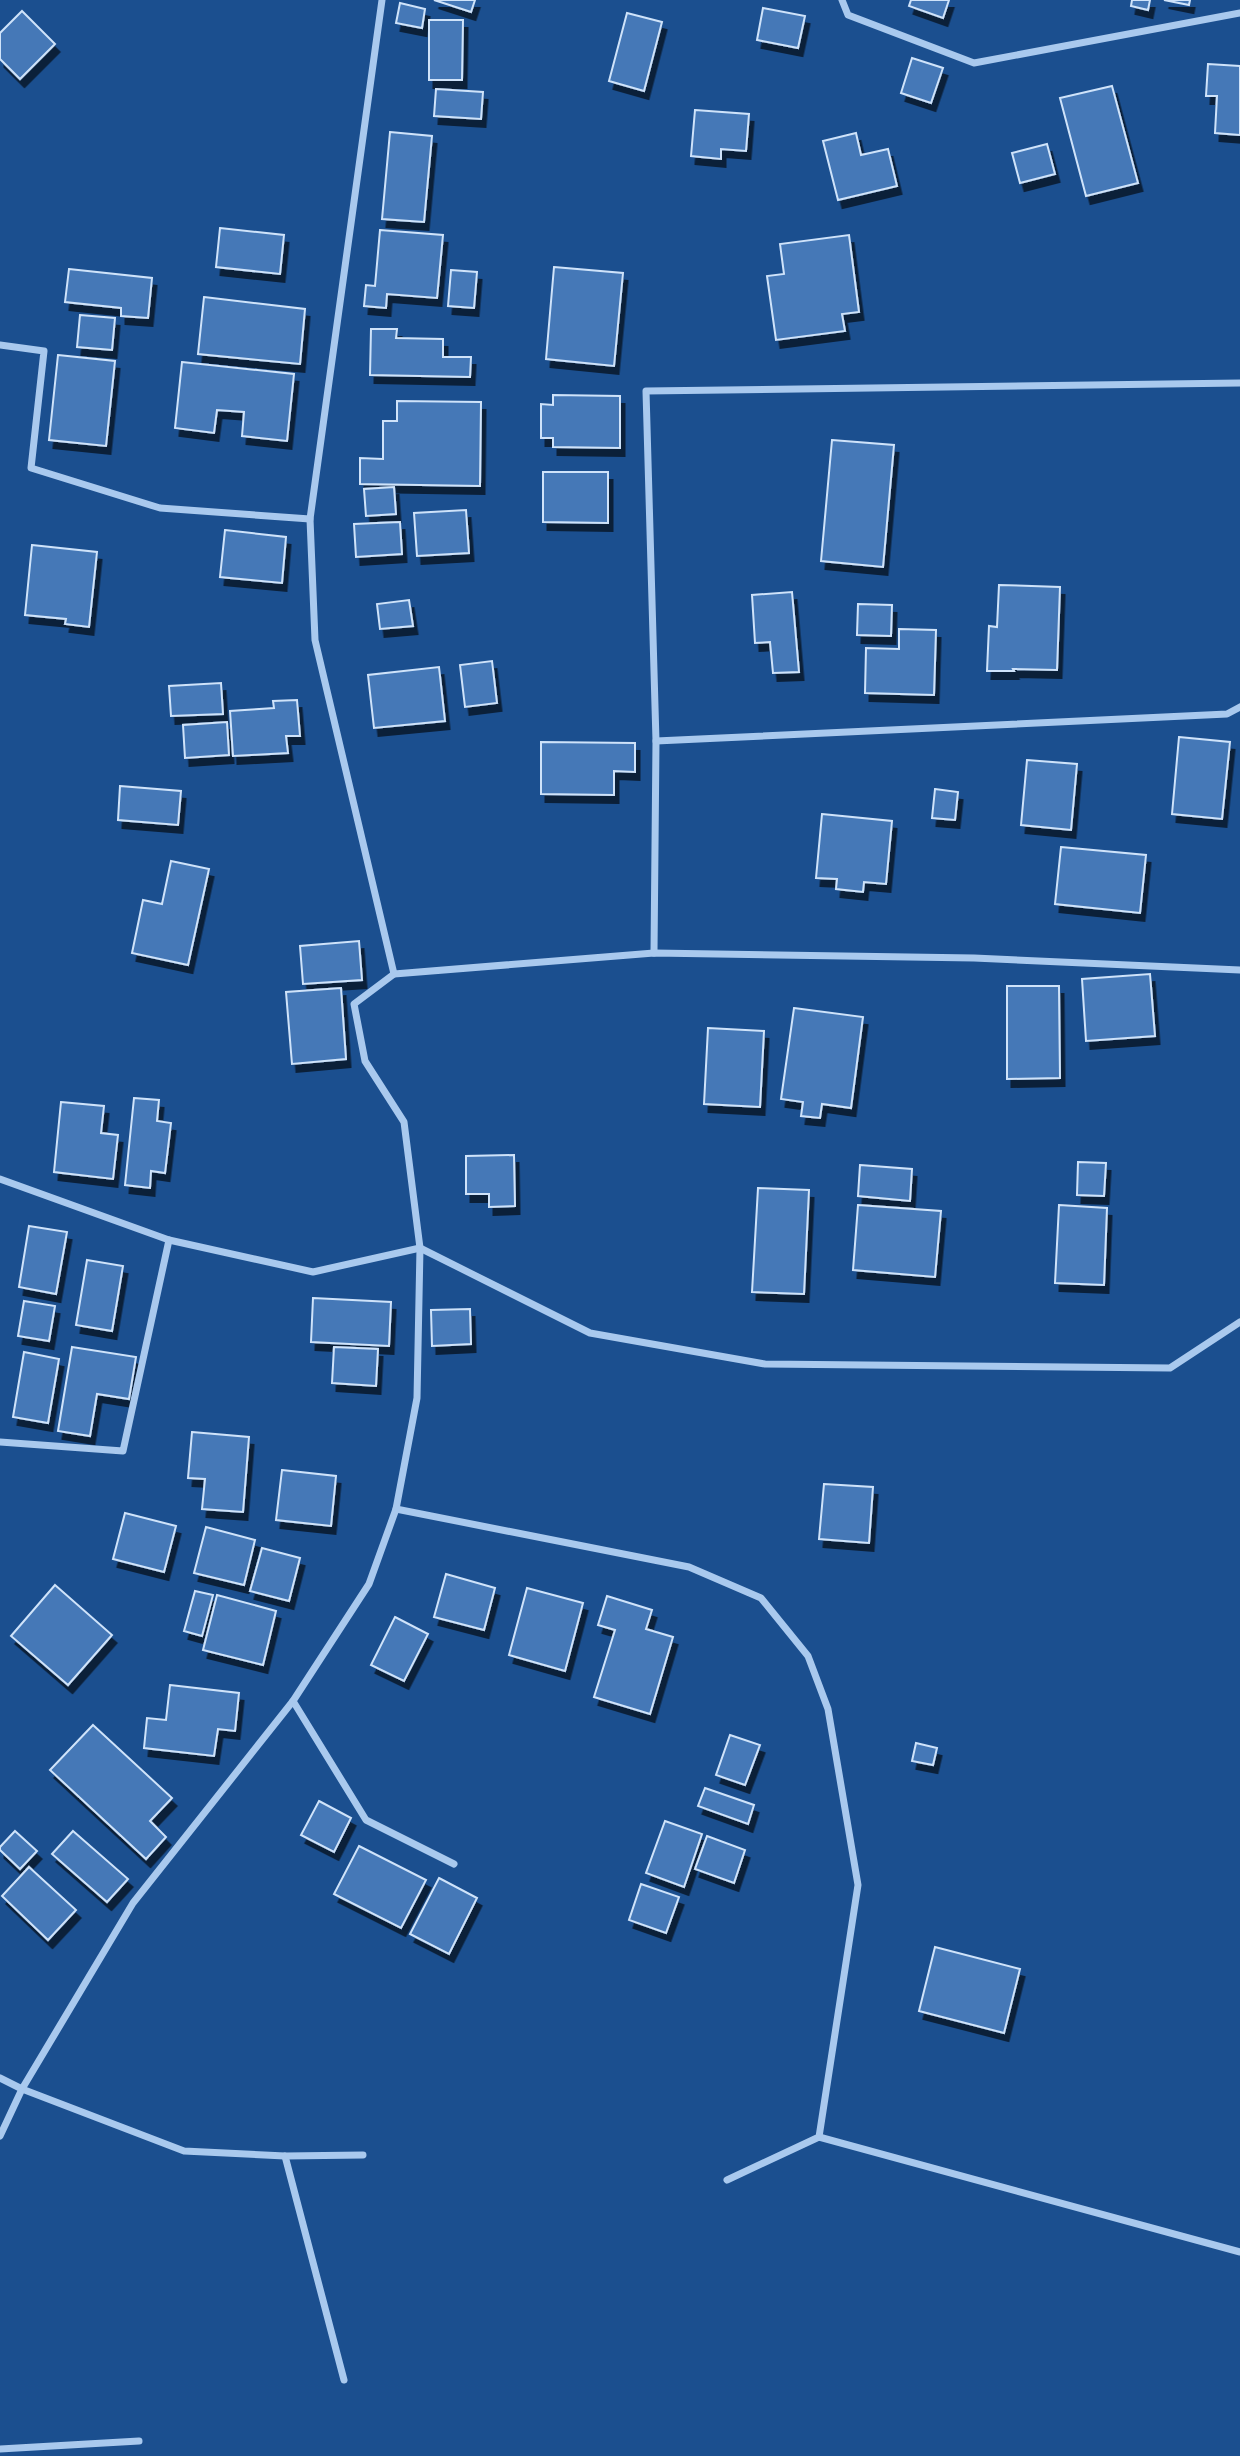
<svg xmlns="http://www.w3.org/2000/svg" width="1240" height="2456" viewBox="0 0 1240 2456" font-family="Montserrat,sans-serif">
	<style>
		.building { fill: #4478b7; stroke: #cfe3fa; stroke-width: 2; filter: url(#shadow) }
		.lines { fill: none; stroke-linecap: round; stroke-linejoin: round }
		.street { stroke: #a9c9ee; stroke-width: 7 }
	</style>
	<defs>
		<filter id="shadow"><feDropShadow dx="4.5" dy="8" stdDeviation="0" flood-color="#0009"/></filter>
	</defs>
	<rect width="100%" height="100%" fill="#1b4f8f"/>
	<g class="building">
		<polygon points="434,0 475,0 471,12"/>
		<polygon points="911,0 949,0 943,18 909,6"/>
		<polygon points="1132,0 1150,0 1148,10 1131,6"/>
		<polygon points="1164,0 1190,0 1189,5"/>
		<polygon points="400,3 425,9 422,28 396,23"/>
		<polygon points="763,8 805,16 798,48 757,40"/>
		<polygon points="22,11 55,44 20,79 0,59 0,33"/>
		<polygon points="627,13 662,22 644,91 609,81"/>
		<polygon points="429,20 463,20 462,80 429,80"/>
		<polygon points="912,58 943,68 931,103 901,93"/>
		<polygon points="1208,64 1240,66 1240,135 1215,133 1217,96 1206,96"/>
		<polygon points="1112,86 1138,183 1086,196 1060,98"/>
		<polygon points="436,89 483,92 481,119 434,116"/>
		<polygon points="695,110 749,114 746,151 721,149 721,159 691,156"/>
		<polygon points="390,132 432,136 424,222 382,219"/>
		<polygon points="856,133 861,155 888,149 897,186 838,200 823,141"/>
		<polygon points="1047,144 1055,174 1020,183 1012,153"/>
		<polygon points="220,228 284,235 280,274 216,267"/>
		<polygon points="380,230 443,235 437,298 387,294 386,308 364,306 366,285 375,286"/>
		<polygon points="849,235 859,312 842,314 845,331 776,340 767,276 784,274 780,244"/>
		<polygon points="554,267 623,273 614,366 546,359"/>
		<polygon points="69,269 152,278 148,318 121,316 121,308 65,302"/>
		<polygon points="451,270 477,272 474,308 448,306"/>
		<polygon points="204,297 305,309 300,364 198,354"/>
		<polygon points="80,315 115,318 112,350 77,347"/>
		<polygon points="371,329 397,329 396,338 443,339 443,357 471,357 470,377 370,375"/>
		<polygon points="58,355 115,361 106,446 49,440"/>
		<polygon points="182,362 294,374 287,441 242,436 244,412 217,410 214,433 175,428"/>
		<polygon points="553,395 620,396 620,448 553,447 553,438 541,438 541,404 553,405"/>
		<polygon points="397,401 481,402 480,486 360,484 360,458 383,459 383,421 397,421"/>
		<polygon points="832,440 894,445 883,567 821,561"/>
		<polygon points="543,472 608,472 608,523 543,522"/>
		<polygon points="394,487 396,514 366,516 364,489"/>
		<polygon points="466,510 469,553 417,556 414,513"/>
		<polygon points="400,522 402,554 356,557 354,524"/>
		<polygon points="225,530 286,537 282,583 220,577"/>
		<polygon points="32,545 97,552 89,627 65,624 66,619 25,615"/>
		<polygon points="999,585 1060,587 1057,670 1013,669 1014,671 987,671 989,626 997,627"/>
		<polygon points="792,592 799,672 773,673 770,642 755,643 752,595"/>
		<polygon points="409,600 413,626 380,629 377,604"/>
		<polygon points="858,604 892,605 891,636 857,635"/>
		<polygon points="899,629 936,630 934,695 865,693 866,648 899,649"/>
		<polygon points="492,661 497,703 465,707 460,665"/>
		<polygon points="439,667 445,721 374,728 368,675"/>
		<polygon points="221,683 223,714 171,716 169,686"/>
		<polygon points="297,700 300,736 286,736 288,753 233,756 230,711 274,708 273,701"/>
		<polygon points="227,722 229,755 185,758 183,725"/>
		<polygon points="1179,737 1230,742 1222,819 1172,814"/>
		<polygon points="541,742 635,743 635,772 614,771 614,795 541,794"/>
		<polygon points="1027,760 1077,764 1071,830 1021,825"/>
		<polygon points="120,786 181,791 178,825 118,820"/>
		<polygon points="935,789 958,792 955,820 932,818"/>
		<polygon points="822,814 892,821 886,884 864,882 863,892 836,889 837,879 816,878"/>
		<polygon points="1061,847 1146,855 1140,913 1055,904"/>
		<polygon points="171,861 209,869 188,965 132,953 143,900 162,904"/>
		<polygon points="359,941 362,980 303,984 300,946"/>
		<polygon points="1150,974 1155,1036 1086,1041 1082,979"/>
		<polygon points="1007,986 1059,986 1060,1078 1007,1079"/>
		<polygon points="341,988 346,1059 292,1064 286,992"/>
		<polygon points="794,1008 863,1017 851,1108 822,1104 820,1118 801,1116 803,1102 781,1099"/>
		<polygon points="708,1028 764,1031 760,1107 704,1104"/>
		<polygon points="134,1098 159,1100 157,1121 171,1123 165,1173 151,1171 150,1188 125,1185"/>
		<polygon points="61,1102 104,1106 101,1133 118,1135 113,1179 54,1172"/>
		<polygon points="514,1155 515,1206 489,1207 489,1194 466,1194 466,1156"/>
		<polygon points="1078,1162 1106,1163 1104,1196 1077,1195"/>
		<polygon points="860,1165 912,1169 910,1201 858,1196"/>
		<polygon points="758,1188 809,1190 804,1294 752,1292"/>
		<polygon points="858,1205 941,1211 935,1277 853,1270"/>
		<polygon points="1059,1205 1107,1208 1104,1285 1055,1283"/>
		<polygon points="29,1226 67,1232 56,1294 19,1287"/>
		<polygon points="87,1260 123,1266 112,1331 76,1325"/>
		<polygon points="313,1298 391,1302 389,1346 311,1342"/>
		<polygon points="24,1301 55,1306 49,1341 18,1336"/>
		<polygon points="470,1309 471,1344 432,1346 431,1310"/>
		<polygon points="72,1347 136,1357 129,1399 97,1394 90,1436 58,1431"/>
		<polygon points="334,1347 378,1349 376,1386 332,1383"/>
		<polygon points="24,1352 59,1359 48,1423 13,1417"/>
		<polygon points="192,1432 249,1437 243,1512 202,1509 205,1479 188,1478"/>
		<polygon points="282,1470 336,1476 331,1526 276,1520"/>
		<polygon points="824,1484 873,1487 869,1543 819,1539"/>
		<polygon points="125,1513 176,1526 164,1572 113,1559"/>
		<polygon points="206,1527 255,1540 244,1585 194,1573"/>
		<polygon points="262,1548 300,1558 289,1601 250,1591"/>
		<polygon points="446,1574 495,1588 484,1630 434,1617"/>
		<polygon points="55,1585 112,1635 68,1685 11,1636"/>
		<polygon points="527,1588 583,1603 565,1671 509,1655"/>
		<polygon points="195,1591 213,1595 202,1636 184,1631"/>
		<polygon points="217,1595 276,1611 263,1665 203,1650"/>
		<polygon points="607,1596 652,1610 646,1629 673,1637 650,1714 594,1697 615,1630 598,1625"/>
		<polygon points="395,1617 428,1634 404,1681 371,1665"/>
		<polygon points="170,1685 239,1693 235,1731 218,1729 214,1756 144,1748 147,1718 166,1720"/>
		<polygon points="93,1725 172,1798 150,1821 166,1837 146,1859 50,1770"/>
		<polygon points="730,1735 760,1745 745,1785 716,1775"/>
		<polygon points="916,1743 937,1748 933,1765 912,1761"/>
		<polygon points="705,1788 754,1805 748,1824 698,1806"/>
		<polygon points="319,1801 351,1818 334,1852 301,1835"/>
		<polygon points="665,1821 702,1834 684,1887 646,1873"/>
		<polygon points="15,1831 37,1851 20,1869 0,1850 0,1847"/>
		<polygon points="73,1831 128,1879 107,1902 52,1854"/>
		<polygon points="707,1836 745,1850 734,1883 695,1869"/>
		<polygon points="359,1846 426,1880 401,1928 334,1894"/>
		<polygon points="29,1867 76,1910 48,1940 2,1896"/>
		<polygon points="439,1878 477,1898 449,1954 410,1934"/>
		<polygon points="641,1884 679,1897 666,1933 629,1920"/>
		<polygon points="935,1947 1020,1969 1004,2033 919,2011"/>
	</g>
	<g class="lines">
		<g class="street">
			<polyline points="842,0 848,15 974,63 1240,13"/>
			<polyline points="0,345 44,351 31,468 160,508 310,519"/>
			<polyline points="656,741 1227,714 1240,707"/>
			<polyline points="654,953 656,741 646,391 1240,383"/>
			<polyline points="394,974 654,953 974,958 1240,970"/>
			<polyline points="0,1179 169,1240 313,1272 420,1248 590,1333 765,1364 1170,1368 1240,1322"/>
			<polyline points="0,1442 123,1451 169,1240"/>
			<polyline points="396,1509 689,1567 761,1598 808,1656 828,1709 858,1885 819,2137 727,2180"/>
			<polyline points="293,1701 366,1820 454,1864"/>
			<polyline points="0,2078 22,2089 184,2151 285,2156 363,2155"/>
			<polyline points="0,2136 22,2089 133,1903 293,1701 369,1584 396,1509 417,1398 420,1248 404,1122 365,1061 354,1004 394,974 315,640 310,519 382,0"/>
			<polyline points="819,2137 1240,2252"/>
			<polyline points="285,2156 344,2380"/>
			<polyline points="0,2449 139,2441"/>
		</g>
	</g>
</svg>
